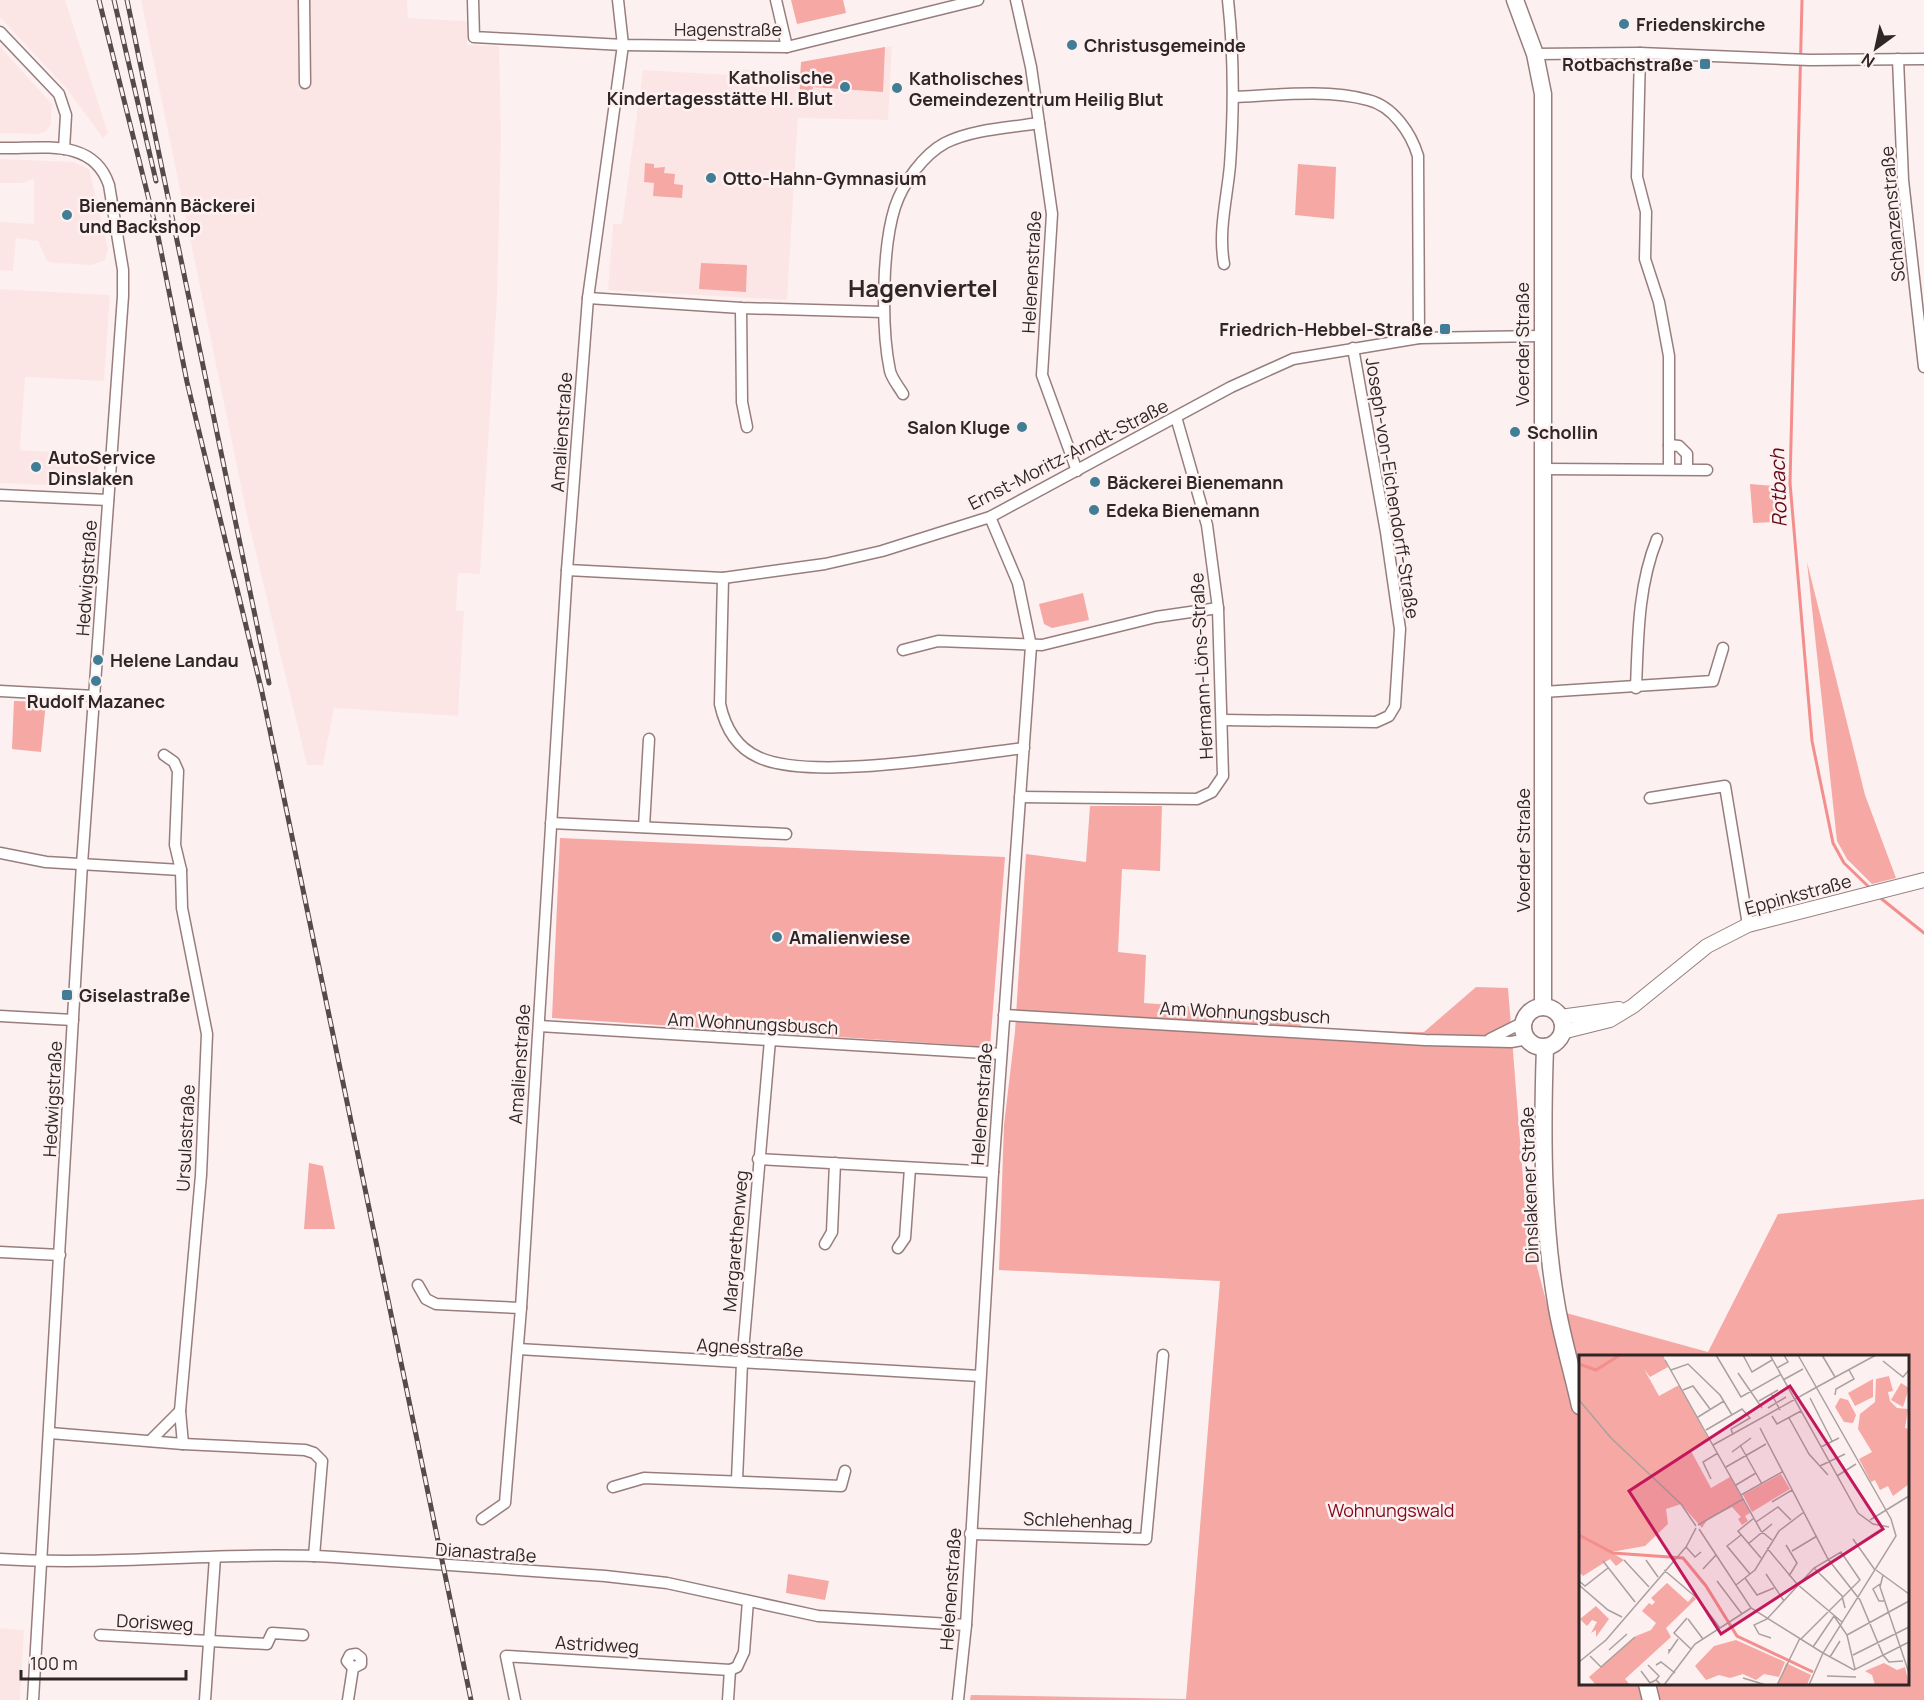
<svg xmlns="http://www.w3.org/2000/svg" width="1924" height="1700" viewBox="0 0 1924 1700" font-family="Manrope,sans-serif">
	<style>
		.built { fill: #fce6e5 }
		.green { fill: #f6a8a5; fill-rule: evenodd }
		.lines { fill: none; stroke-linecap: round; stroke-linejoin: round }
		.stream { stroke: #f48e8c; stroke-width: 3 }
		.minor-casing { stroke: #977e7d; stroke-width: 13 }
		.tertiary-casing { stroke: #977e7d; stroke-width: 16 }
		.secondary-casing { stroke: #977e7d; stroke-width: 19 }
		.minor { stroke: #fff; stroke-width: 10 }
		.tertiary { stroke: #fff; stroke-width: 14 }
		.secondary { stroke: #fff; stroke-width: 16 }
		.rail-casing { stroke: #564b4b; stroke-width: 5 }
		.rail { stroke: #fcf1f0; stroke-width: 3; stroke-dasharray: 9; stroke-linecap: butt }
		.poi-dot { fill: #417d94; stroke: #fcf1f0; stroke-width: 2 }
		.labels { text-anchor: middle; dominant-baseline: central; stroke-width: 5; stroke-linejoin: round; paint-order: stroke }
		.poi-label { font-size: 18px; font-weight: bold; fill: #302626; stroke: #fcf1f0; text-anchor: start }
		.street-label { font-size: 18px; fill: #302626; stroke: #fcf1f0 }
		.park-label { font-size: 18px; fill: #86061d; stroke: #fcf1f0 }
		.water-label { font-size: 20px; font-style: italic; fill: #660916; stroke: #fcf1f0 }
		.district-label { font-size: 24px; font-weight: bold; fill: #302626; stroke: #fcf1f0 }
		.inset-river { fill: none; stroke: #f48e8c; stroke-width: 3 }
		.inset-road { fill: none; stroke: #aaa09f; stroke-width: 1.5 }
		.view { fill: #c2185b; fill-opacity: 0.15; stroke: #c2185b; stroke-width: 3 }
		.inset-edge { fill: none; stroke: #302626; stroke-width: 3 }
	</style>
	<rect width="100%" height="100%" fill="#fcf1f0"/>
	<g class="built">
		<polygon points="0,0 65,0 108,133 103,138 67,89 0,17"/>
		<polygon points="141,0 407,0 408,18 467,21 467,45 499,46 501,134 497,298 480,574 458,573 456,610 464,611 458,716 334,708 323,765 307,765 248,520"/>
		<polygon points="892,46 888,120 798,118 787,300 608,290 613,224 622,224 643,70 730,75 731,69 800,72 801,62"/>
		<polygon points="0,47 52,104 51,124 46,131 38,134 0,133"/>
		<polygon points="0,159 73,162 89,169 108,249 105,260 92,265 54,263 47,261 38,241 16,238 13,271 0,270 0,222 34,224 34,179 22,183 0,183"/>
		<polygon points="0,289 110,295 104,381 25,377 20,450 99,455 97,482 93,487 0,483"/>
		<polygon points="0,1628 24,1630 20,1700 0,1700"/>
	</g>
	<g class="green">
		<polygon points="791,0 843,0 846,13 797,24"/>
		<polygon points="885,47 883,92 813,87 811,103 799,102 801,62"/>
		<polygon points="645,163 654,164 654,168 665,167 664,173 675,174 674,184 683,185 682,198 653,196 654,183 644,182"/>
		<polygon points="1298,164 1336,167 1334,219 1295,215"/>
		<polygon points="701,263 747,265 746,292 699,289"/>
		<polygon points="1750,484 1774,486 1774,522 1753,523"/>
		<polygon points="1807,562 1865,795 1896,878 1872,884 1847,859 1837,841"/>
		<polygon points="1083,593 1089,620 1052,628 1044,624 1039,604"/>
		<polygon points="14,701 46,702 41,752 12,749"/>
		<path d="M1090 806H1162L1160 871 1122 869 1118 952 1146 955 1144 1003 1284 1013 1309 1031 1424 1032 1476 987 1508 988 1527 1229 1548 1308 1708 1352 1778 1214 1924 1199V1700H970L971 1695 1186 1699 1220 1281 999 1270 1004 1125 1015 1032 1026 854 1086 862ZM1580 1356H1908V1684H1580Z"/>
		<polygon points="560,838 1005,857 990,1047 552,1018"/>
		<polygon points="309,1163 323,1166 335,1229 304,1229"/>
		<polygon points="788,1574 829,1581 825,1600 786,1593"/>
	</g>
	<g class="lines">
		<g class="stream">
			<polyline points="1802,0 1790,483 1812,741 1833,843 1844,863 1872,890"/>
			<polyline points="1878,896 1924,933"/>
		</g>
		<defs>
			<g id="minor">
				<polyline points="304,0 305,83"/>
				<polyline points="473,0 474,37 623,45 787,47 978,0"/>
				<polyline points="776,0 787,47"/>
				<polyline points="1016,0 1031,67 1052,214 1042,375 1077,471"/>
				<polyline points="0,32 59,94 66,115 64,149"/>
				<polyline points="1640,53 1637,177 1646,212 1645,259 1659,302 1669,356 1669,469"/>
				<polyline points="1535,54 1640,53 1810,60 1924,59"/>
				<polyline points="1898,59 1903,180 1924,367"/>
				<path d="M1235 97C1277 95 1327 89 1368 100 1393 106 1411 133 1418 156L1419 338"/>
				<path d="M0 148C41 149 93 137 109 185L123 270V296L82 864 33 1700"/>
				<path d="M1224 264C1218 231 1227 199 1230 165 1234 109 1234 55 1228 0"/>
				<polyline points="588,298 741,308 883,312"/>
				<polyline points="741,308 742,402 747,427"/>
				<path d="M903 394C899 387 892 379 890 371 881 328 882 248 895 207 903 183 923 155 945 143 973 129 1009 128 1039 123"/>
				<polyline points="1669,445 1679,446 1687,454 1687,469"/>
				<polyline points="1543,469 1707,470"/>
				<polyline points="0,495 108,500"/>
				<polyline points="567,570 723,578 825,564 882,551 990,517 1231,387 1293,359 1419,338 1541,336"/>
				<path d="M723 578 720 704C725 727 736 747 758 757 810 782 963 755 1024 748"/>
				<polyline points="903,650 938,641 1042,645 1156,617 1218,608"/>
				<path d="M1636 688C1638 637 1638 586 1657 539"/>
				<polyline points="0,691 95,696"/>
				<polyline points="1543,692 1713,681 1723,648"/>
				<polyline points="1223,720 1376,722 1389,716 1395,706 1400,629 1386,532 1353,348"/>
				<polyline points="164,755 174,762 178,771 175,845 181,870 182,908 207,1034 201,1175 180,1411 183,1444"/>
				<polyline points="1020,797 1197,799 1212,792 1223,776 1218,608 1207,525 1176,417"/>
				<polyline points="1650,798 1725,786 1748,925"/>
				<polyline points="551,823 786,834"/>
				<polyline points="644,827 649,739"/>
				<polyline points="0,853 46,862 181,870"/>
				<polyline points="1004,1015 1425,1040 1511,1042 1528,1039"/>
				<polyline points="0,1016 73,1020"/>
				<polyline points="539,1026 1001,1054"/>
				<polyline points="1490,1039 1524,1022"/>
				<polyline points="758,1159 993,1172"/>
				<polyline points="825,1244 832,1232 835,1163"/>
				<polyline points="898,1248 905,1238 910,1168"/>
				<polyline points="0,1252 60,1255"/>
				<polyline points="418,1285 426,1299 436,1304 521,1308"/>
				<polyline points="518,1349 980,1376"/>
				<polyline points="50,1433 183,1444 305,1450 314,1453 322,1461 314,1556"/>
				<polyline points="150,1441 180,1411"/>
				<polyline points="737,1480 742,1363 770,1040"/>
				<polyline points="613,1487 644,1478 841,1486 845,1471"/>
				<polyline points="482,1519 505,1503 521,1308 567,570 588,298 623,45 618,0"/>
				<polyline points="970,1534 1146,1539 1163,1355"/>
				<path d="M0 1559C112 1566 223 1551 334 1557L605 1576 667 1583 818 1616 966 1625"/>
				<polyline points="100,1635 267,1644 272,1633 303,1635"/>
				<polyline points="205,1700 215,1557"/>
				<polyline points="348,1700 353,1668 347,1661 350,1655 356,1654 361,1658 361,1664 353,1668"/>
				<polyline points="515,1700 506,1656 730,1670 737,1667 744,1652 748,1601"/>
				<polyline points="728,1700 730,1670"/>
				<polyline points="958,1700 966,1625 993,1172 1031,646 1018,583 990,517"/>
			</g>
			<g id="tertiary">
				<polyline points="1560,1017 1619,1009"/>
				<polyline points="1562,1032 1610,1020 1633,1006 1707,946 1748,925 1924,880"/>
			</g>
			<g id="secondary">
				<polyline points="1515,0 1535,54 1543,94 1543,1007"/>
				<circle cx="1543" cy="1027" r="20"/>
				<path d="M1545 1047C1542 1133 1542 1223 1557 1308 1563 1341 1573 1374 1580 1406"/>
				<polyline points="1647,1684 1651,1700"/>
			</g>
		</defs>
		<use href="#minor" class="minor-casing"/>
		<use href="#tertiary" class="tertiary-casing"/>
		<use href="#secondary" class="secondary-casing"/>
		<use href="#minor" class="minor"/>
		<use href="#tertiary" class="tertiary"/>
		<use href="#secondary" class="secondary"/>
		<defs>
			<g id="rail">
				<polyline points="99,0 158,236 187,382 262,692 471,1700"/>
				<polyline points="114,0 156,181"/>
				<polyline points="127,0 269,683"/>
			</g>
		</defs>
		<use href="#rail" class="rail-casing"/>
		<use href="#rail" class="rail"/>
	</g>
	<g class="poi-dot">
		<circle cx="1624" cy="24" r="6"/>
		<circle cx="1072" cy="45" r="6"/>
		<rect x="1699" y="58" width="12" height="12" rx="3"/>
		<circle cx="845" cy="87" r="6"/>
		<circle cx="897" cy="88" r="6"/>
		<circle cx="711" cy="178" r="6"/>
		<circle cx="67" cy="215" r="6"/>
		<rect x="1439" y="323" width="12" height="12" rx="3"/>
		<circle cx="1022" cy="427" r="6"/>
		<circle cx="1515" cy="432" r="6"/>
		<circle cx="36" cy="467" r="6"/>
		<circle cx="1095" cy="482" r="6"/>
		<circle cx="1094" cy="510" r="6"/>
		<circle cx="98" cy="660" r="6"/>
		<circle cx="96" cy="681" r="6"/>
		<circle cx="777" cy="937" r="6"/>
		<rect x="61" y="989" width="12" height="12" rx="3"/>
	</g>
	<g class="labels">
		<g class="poi-label">
			<text x="1636" y="24">Friedenskirche</text>
			<text x="1084" y="45">Christusgemeinde</text>
			<text x="1693" y="64" text-anchor="end">Rotbachstraße</text>
			<text x="833" y="77" text-anchor="end">Katholische<tspan x="833" dy="21">Kindertagesstätte Hl. Blut</tspan></text>
			<text x="909" y="78">Katholisches<tspan x="909" dy="21">Gemeindezentrum Heilig Blut</tspan></text>
			<text x="723" y="178">Otto-Hahn-Gymnasium</text>
			<text x="79" y="205">Bienemann Bäckerei<tspan x="79" dy="21">und Backshop</tspan></text>
			<text x="1433" y="329" text-anchor="end">Friedrich-Hebbel-Straße</text>
			<text x="1010" y="427" text-anchor="end">Salon Kluge</text>
			<text x="1527" y="432">Schollin</text>
			<text x="48" y="457">AutoService<tspan x="48" dy="21">Dinslaken</tspan></text>
			<text x="1107" y="482">Bäckerei Bienemann</text>
			<text x="1106" y="510">Edeka Bienemann</text>
			<text x="110" y="660">Helene Landau</text>
			<text x="96" y="701" text-anchor="middle">Rudolf Mazanec</text>
			<text x="789" y="937">Amalienwiese</text>
			<text x="79" y="995">Giselastraße</text>
		</g>
		<g class="street-label">
			<text x="728" y="29">Hagenstraße</text>
			<text transform="translate(1892 214) rotate(-95)">Schanzenstraße</text>
			<text transform="translate(1031 272) rotate(-87)">Helenenstraße</text>
			<text transform="translate(1522 344) rotate(-90)">Voerder Straße</text>
			<text transform="translate(561 432) rotate(-86)">Amalienstraße</text>
			<text transform="translate(1068 454) rotate(-27)">Ernst-Moritz-Arndt-Straße</text>
			<text transform="translate(1393 488) rotate(81)">Joseph-von-Eichendorff-Straße</text>
			<text transform="translate(86 578) rotate(-86)">Hedwigstraße</text>
			<text transform="translate(1201 666) rotate(-93)">Hermann-Löns-Straße</text>
			<text transform="translate(1523 850) rotate(-90)">Voerder Straße</text>
			<text transform="translate(1798 894) rotate(-15)">Eppinkstraße</text>
			<text transform="translate(1245 1012) rotate(3)">Am Wohnungsbusch</text>
			<text transform="translate(753 1023) rotate(3)">Am Wohnungsbusch</text>
			<text transform="translate(519 1064) rotate(-86)">Amalienstraße</text>
			<text transform="translate(52 1099) rotate(-87)">Hedwigstraße</text>
			<text transform="translate(981 1104) rotate(-86)">Helenenstraße</text>
			<text transform="translate(185 1138) rotate(-87)">Ursulastraße</text>
			<text transform="translate(1529 1185) rotate(-92)">Dinslakener Straße</text>
			<text transform="translate(735 1241) rotate(-85)">Margarethenweg</text>
			<text transform="translate(750 1347) rotate(3)">Agnesstraße</text>
			<text transform="translate(1078 1520) rotate(2)">Schlehenhag</text>
			<text transform="translate(486 1552) rotate(4)">Dianastraße</text>
			<text transform="translate(950 1589) rotate(-86)">Helenenstraße</text>
			<text transform="translate(155 1622) rotate(3)">Dorisweg</text>
			<text transform="translate(597 1644) rotate(3)">Astridweg</text>
		</g>
		<g class="park-label">
			<text x="1391" y="1510">Wohnungswald</text>
		</g>
		<g class="water-label">
			<text transform="translate(1778 488) rotate(-92)">Rotbach</text>
		</g>
		<g class="district-label">
			<text x="923" y="287">Hagenviertel</text>
		</g>
	</g>
	<g transform="translate(1579 1355)">
		<rect width="330" height="330" fill="#fcf1f0"/>
		<path d="M0 0H84L89 12 71 22 65 14 80 41 100 30 130 85 112 96 132 133 151 122 171 158 166 161 169 166 163 170 159 164 162 162 153 152 128 165 123 173 102 149 87 154 89 169 66 191 32 197 45 205 37 211 31 204 4 221 0 217ZM310 21 314 36 309 37 311 46 318 53 329 54 326 73 330 74V129L314 141 309 131 301 135 296 125 292 127 280 104 293 97 279 74 281 59 296 47 297 24ZM294 24V42L276 51 269 38ZM322 28 330 33 324 52 312 45ZM261 43 269 45 277 60 274 68 265 67 256 52ZM202 119 211 134 173 157 164 140ZM88 228 109 247 114 241 117 244 87 273 92 282 46 324 51 330H17L10 322 57 281 72 275 77 268 63 256 70 248 73 250 76 247 72 243ZM17 251 30 264 17 282V275L12 278 18 267 13 265 8 271 1 264ZM157 285 206 307 200 322 185 319 177 325 164 319 151 323 140 320 127 325 116 311 135 291ZM207 308 232 320 228 330H199ZM305 308 318 315 326 312 330 330H296L293 320 286 316Z" fill="#f6a8a5"/>
		<path class="inset-river" d="M0 9 17 15 41 0M0 180 34 198 104 203 127 231 158 281 234 317"/>
		<path class="inset-road" d="M137 0 162 42 201 20M164 0 173 17 193 5M191 0 279 158 294 169 310 172M219 0 312 164 317 181 244 298 230 330M243 0 256 22M86 5 182 176 193 185M304 6 324 22 330 15M198 13 209 7 205 0M92 15 109 9 141 40 153 60M159 18 183 53M204 25 224 14M238 32 297 0M104 35 114 31 131 54M192 38 201 55M256 40 257 34 275 24 270 15M231 43 253 86M0 45 32 83 102 149 117 171M180 46 199 35M189 53 207 42M193 61 198 69 222 56M119 62 145 46M210 63 230 99 249 120M181 73 249 204 281 245 304 300 310 307 324 306M127 75 163 54 171 63 152 74 154 80M134 90 238 32M161 90 183 129M242 92 260 83M153 97 172 83M241 111 266 99M147 112 187 89M258 121 277 109M132 124 124 107 139 98M157 130 177 118M162 140 203 117M193 147 213 135M175 163 159 176 182 203M291 165 330 141M177 167 199 152 212 165M119 170 164 144M120 174 172 253 244 298M162 180 148 191 171 219M274 184 296 215M169 189 193 169M207 190 218 208 210 221M107 192 116 202 122 197M188 193 218 229 263 267M213 196 238 181M45 205 70 232M67 205 79 222M24 206 56 247M235 213 263 241 266 253M124 214 137 200M85 215 119 244 141 273M297 215 330 239M187 219 205 246M304 220 301 232 330 318M166 223 178 240 195 233M0 226 6 231 29 213M138 226 163 259M301 229 294 234 300 246H305M0 230 29 255 43 262M157 230 176 215 200 176 225 157M255 261 268 280 276 314M108 263 95 278 112 294M109 264 124 284M268 280 330 246M192 283 180 279 175 270 188 264 235 213 262 197 281 225 222 284M234 292 255 261M90 294V297L99 284M30 295 48 279M244 298 275 315 330 287M274 300 330 272M11 301 22 312 56 282M251 302 261 286M0 307 27 285 107 192 117 173M69 310 80 321 77 325M77 310 82 307 96 318M62 316 71 328 77 325 82 330M248 321 277 322M164 323 187 330M85 330 116 289 172 253M198 330 221 283"/>
		<path class="view" d="M211 31 304 174 142 279 50 136Z"/>
		<rect width="330" height="330" class="inset-edge"/>
	</g>
	<g transform="translate(1876 48) rotate(213)" stroke="#fcf1f0" stroke-width="4.5" paint-order="stroke">
	<path d="M0-4.5L10 22L0 15L-10 22Z" fill="#302626"/>
	<text y="-9" font-size="16" font-weight="bold" text-anchor="middle" fill="#302626">N</text>
	</g>
	<path d="M21 1670v9h165v-9" fill="none" stroke="#302626" stroke-width="3"/>
	<text x="30" y="1670" font-size="18" fill="#302626" stroke="#fcf1f0" stroke-width="4.5" paint-order="stroke">100 m</text>
</svg>
